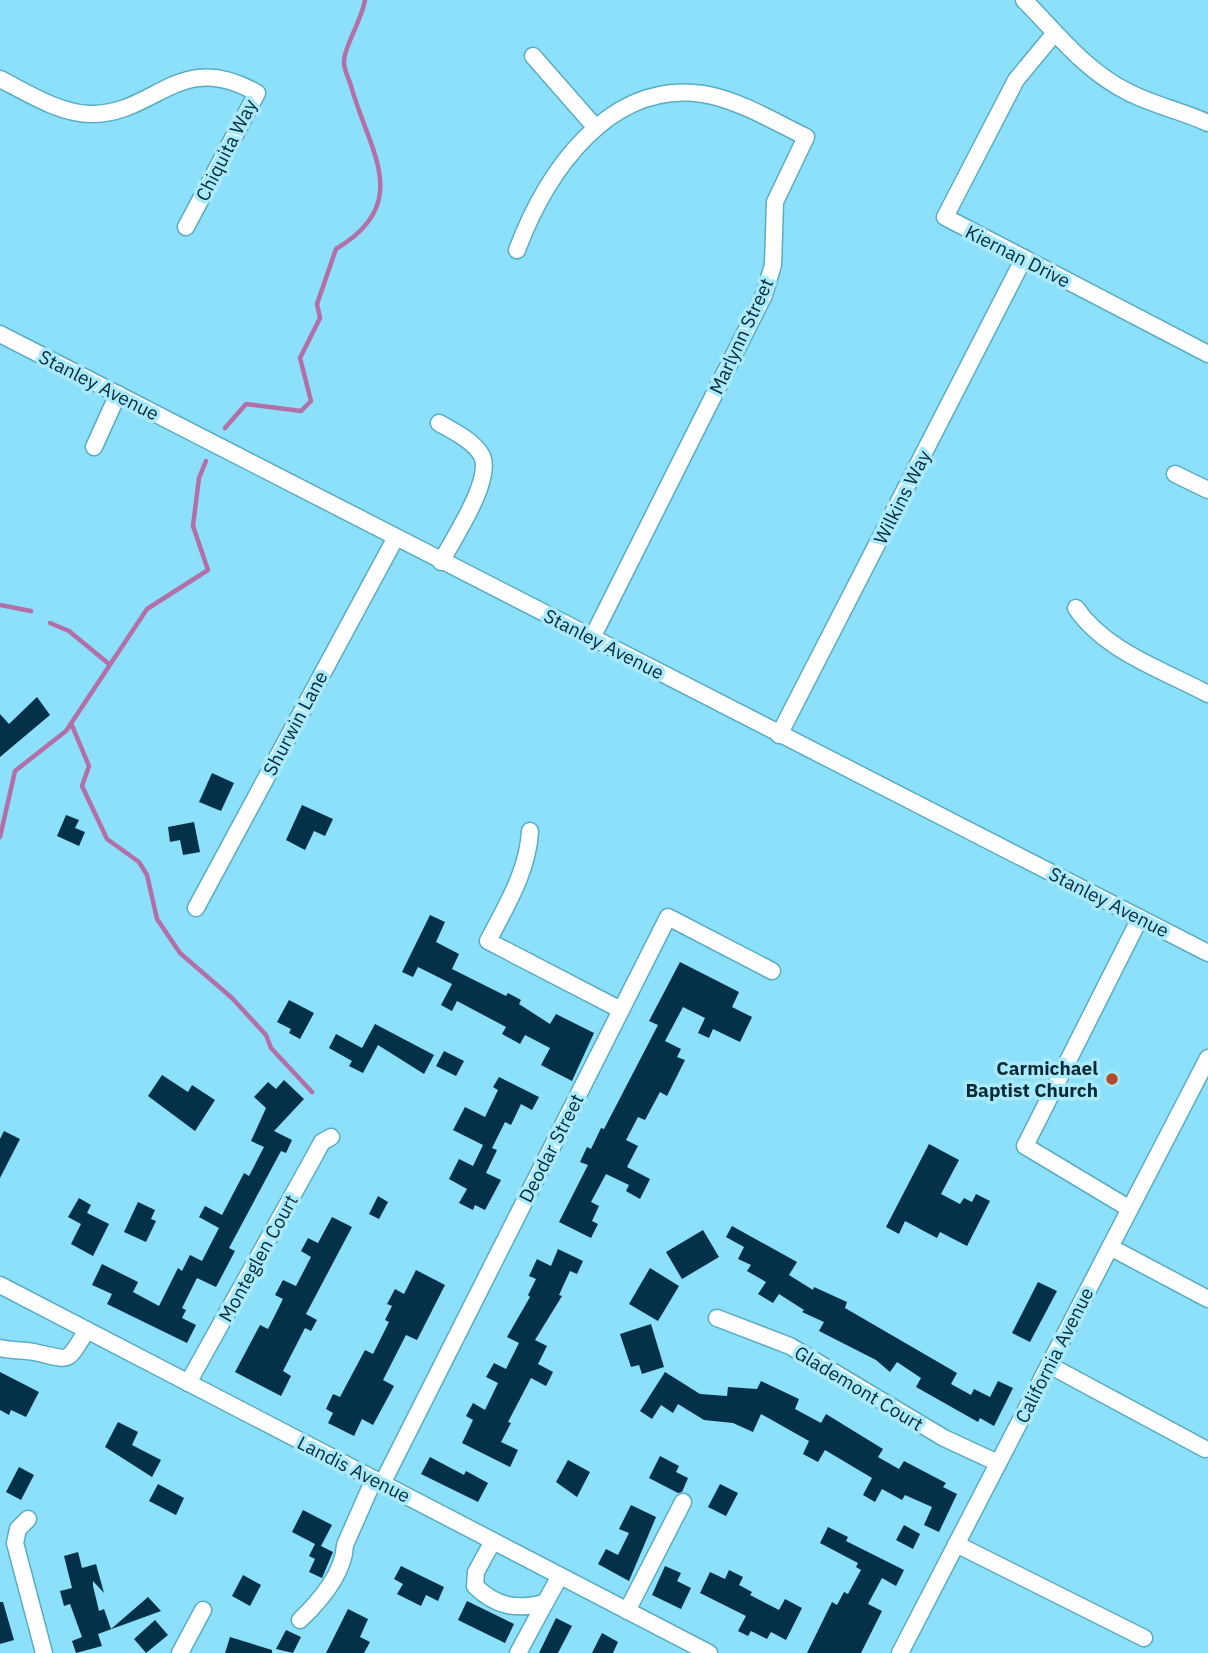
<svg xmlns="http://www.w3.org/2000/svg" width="1208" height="1653" viewBox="0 0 1208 1653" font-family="'IBM Plex Sans',sans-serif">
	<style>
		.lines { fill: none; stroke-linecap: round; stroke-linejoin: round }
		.stream { stroke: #b26fa8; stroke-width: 4.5 }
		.building { fill: #03314a }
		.minor-casing { stroke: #59acc4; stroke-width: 19 }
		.minor { stroke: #fff; stroke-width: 16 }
		.poi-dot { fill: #b44d27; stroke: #aaeaff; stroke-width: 2.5 }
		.labels { text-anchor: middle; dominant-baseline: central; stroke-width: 7; stroke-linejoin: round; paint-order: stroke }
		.street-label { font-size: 19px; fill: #052a34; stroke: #aaeaff }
		.poi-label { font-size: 19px; font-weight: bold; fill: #052a34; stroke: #aaeaff; text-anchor: end }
	</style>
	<rect width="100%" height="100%" fill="#8de0f9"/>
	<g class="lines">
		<g class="stream">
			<path d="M225 428 246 404 301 411 311 401 300 358 320 318 317 304 336 249C414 203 369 151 351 86 349 79 343 68 344 60 345 46 362 19 365 0"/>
			<polyline points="0,605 31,611"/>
			<polyline points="50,623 69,631 109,664"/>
			<polyline points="71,723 89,766 82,786 107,839 139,862 147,875 157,919 180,953 232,998 266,1035 271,1048 312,1092"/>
			<polyline points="0,837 15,771 66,731 147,609 208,570 193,526 199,478 206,461"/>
		</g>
	</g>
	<g class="building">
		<polygon points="37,697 50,715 0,757 0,714 9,724"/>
		<polygon points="212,773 234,783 221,811 199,802"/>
		<polygon points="302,805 333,819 325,836 314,831 305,850 286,840"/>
		<polygon points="66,815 79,820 75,828 85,832 79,846 57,836"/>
		<polygon points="194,822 200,852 183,855 180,840 170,842 168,827"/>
		<polygon points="430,915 445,922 436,942 459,954 452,969 506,996 508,993 521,1000 519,1004 550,1024 556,1014 594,1033 572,1081 541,1065 550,1048 525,1035 520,1044 502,1034 506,1027 457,1001 452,1011 441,1005 452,984 418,967 413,977 402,972"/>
		<polygon points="680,962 739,992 732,1007 752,1017 740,1042 713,1029 709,1038 698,1033 705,1018 683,1007 665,1041 681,1049 677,1057 685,1060 667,1096 660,1092 645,1120 638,1117 626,1140 638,1146 627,1167 650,1179 640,1199 626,1191 629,1185 606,1174 591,1202 599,1206 592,1221 598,1224 591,1238 559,1222 588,1165 580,1162 587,1147 591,1149 601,1128 604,1129 658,1025 649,1021"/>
		<polygon points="289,1000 314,1013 300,1039 289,1033 291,1029 277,1022"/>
		<polygon points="375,1024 434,1055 424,1074 378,1045 363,1073 349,1066 352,1061 329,1048 336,1034 362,1048"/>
		<polygon points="444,1051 464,1061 456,1076 436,1066"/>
		<polygon points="162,1075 188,1092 192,1085 215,1100 195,1131 148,1096"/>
		<polygon points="499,1077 539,1097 532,1110 521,1104 511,1125 505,1122 492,1148 497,1150 486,1173 501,1180 485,1210 475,1205 473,1210 459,1203 467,1189 449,1179 459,1159 473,1166 483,1145 453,1130 465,1107 485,1117 498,1090 493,1087"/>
		<polygon points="284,1080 304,1099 274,1131 292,1140 286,1153 281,1151 229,1248 235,1251 216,1287 197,1278 182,1308 186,1310 182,1318 196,1325 187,1343 107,1304 112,1294 92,1285 102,1264 138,1282 133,1292 159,1306 178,1268 182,1271 190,1255 202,1261 219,1228 199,1217 205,1206 222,1215 244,1173 249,1176 264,1147 251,1141 266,1108 254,1097 268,1082 276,1089"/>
		<polygon points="4,1131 20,1139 0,1178 0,1139"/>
		<polygon points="929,1144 959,1160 941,1194 960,1204 964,1198 972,1202 976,1194 990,1201 967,1246 940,1232 937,1238 905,1221 899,1234 886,1227"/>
		<polygon points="378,1196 388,1202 379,1219 369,1214"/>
		<polygon points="79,1198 91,1205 87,1213 109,1224 93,1256 71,1244 81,1224 68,1217"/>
		<polygon points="138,1202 155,1210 151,1219 156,1221 146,1242 124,1232"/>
		<polygon points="332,1217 352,1227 306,1314 317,1320 311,1331 305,1328 283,1371 291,1376 281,1396 235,1372 260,1325 268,1329 283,1299 275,1295 283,1280 296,1286 311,1257 301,1251 308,1238 318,1243"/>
		<polygon points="732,1226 797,1262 789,1275 813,1290 814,1287 847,1302 845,1308 957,1373 951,1384 971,1395 974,1389 990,1397 998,1381 1013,1388 994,1426 980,1418 978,1422 916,1387 921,1378 897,1362 890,1372 876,1360 819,1331 824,1322 802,1312 804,1310 779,1294 773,1303 758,1294 766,1282 747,1271 751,1265 738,1259 744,1247 726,1237"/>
		<polygon points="703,1230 719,1257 682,1279 666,1252"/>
		<polygon points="558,1249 583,1261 577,1274 570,1271 559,1295 562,1296 535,1340 547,1346 538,1364 553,1372 546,1386 531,1378 508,1422 511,1423 501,1442 518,1450 510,1467 462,1443 473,1420 466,1416 473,1403 485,1410 498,1383 486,1377 494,1363 506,1369 519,1343 507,1337 530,1297 528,1295 536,1279 529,1276 537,1259 551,1266"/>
		<polygon points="650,1268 679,1286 658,1321 629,1304"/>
		<polygon points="416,1270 445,1285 417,1340 406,1335 383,1380 394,1386 373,1425 362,1419 354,1436 328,1423 333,1413 326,1409 333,1394 340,1397 365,1350 373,1354 389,1322 385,1320 392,1306 387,1304 395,1289 404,1294"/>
		<polygon points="1038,1282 1057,1291 1030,1342 1012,1333"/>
		<polygon points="651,1324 664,1367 642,1374 639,1365 631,1367 620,1334"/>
		<polygon points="0,1372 39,1392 26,1417 11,1410 9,1415 0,1410"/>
		<polygon points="665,1372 700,1394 727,1396 728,1387 757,1389 761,1381 799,1399 795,1409 821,1423 826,1414 883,1449 878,1457 899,1469 904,1461 946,1483 943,1487 957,1494 939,1532 924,1525 932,1507 905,1495 902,1500 882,1489 875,1502 863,1495 872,1478 825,1450 818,1462 803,1454 809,1441 761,1414 753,1432 733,1423 704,1420 678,1404 673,1413 661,1405 652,1419 640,1411"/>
		<polygon points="118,1422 138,1432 132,1445 161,1460 152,1477 105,1447"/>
		<polygon points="660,1456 679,1466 676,1472 688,1478 682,1492 678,1493 649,1478"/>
		<polygon points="430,1457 464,1475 466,1471 488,1483 478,1502 421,1474"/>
		<polygon points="568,1460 590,1472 577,1497 556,1482"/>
		<polygon points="19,1467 34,1475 21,1500 6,1492"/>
		<polygon points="158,1484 184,1498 176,1515 149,1501"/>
		<polygon points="720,1484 738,1493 726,1516 708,1507"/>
		<polygon points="631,1505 656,1517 629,1581 598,1564 606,1549 618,1555 629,1533 619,1529"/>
		<polygon points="303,1510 332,1525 321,1546 333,1552 322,1578 309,1572 315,1559 309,1556 315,1544 292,1532"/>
		<polygon points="904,1525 920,1534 913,1549 896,1540"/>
		<polygon points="828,1527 848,1537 846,1541 904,1570 896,1586 882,1578 868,1604 882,1611 861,1653 807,1653 832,1602 837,1605 844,1592 848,1594 861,1570 856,1567 858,1563 820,1543"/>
		<polygon points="78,1552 82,1568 96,1564 104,1593 93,1581 93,1586 99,1611 104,1609 111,1629 148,1597 161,1611 98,1634 102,1646 76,1653 72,1641 82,1637 70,1604 64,1606 60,1591 72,1588 64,1556"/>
		<polygon points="401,1566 444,1587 438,1601 426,1595 421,1606 397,1594 403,1584 394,1579"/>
		<polygon points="665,1566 681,1573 677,1581 691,1588 681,1609 652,1595"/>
		<polygon points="729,1570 743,1577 739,1585 752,1592 750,1595 779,1610 785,1599 802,1608 786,1640 771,1632 767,1639 751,1631 748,1636 738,1631 746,1616 700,1593 710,1572 725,1579"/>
		<polygon points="243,1575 261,1585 250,1606 232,1596"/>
		<polygon points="467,1601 514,1624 505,1643 458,1620"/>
		<polygon points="0,1602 3,1602 14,1640 0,1644"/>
		<polygon points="348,1609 368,1619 360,1637 370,1642 364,1653 326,1653"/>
		<polygon points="556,1618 572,1626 558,1653 539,1653"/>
		<polygon points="155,1620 168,1635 146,1653 134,1639"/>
		<polygon points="286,1630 301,1637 293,1653 276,1649"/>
		<polygon points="602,1633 618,1642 613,1653 592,1653"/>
		<polygon points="230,1637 272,1650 272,1653 225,1653"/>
	</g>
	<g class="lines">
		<defs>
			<g id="minor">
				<path d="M1024 0C1058 34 1084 70 1128 92 1153 105 1182 111 1208 123"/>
				<polyline points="1054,34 1016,80 945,217 1208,354"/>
				<polyline points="533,56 596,128"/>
				<path d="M0 79C28 93 58 113 90 114 156 115 179 48 257 93L186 227"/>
				<path d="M517 250C546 173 608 80 703 94 739 100 773 121 806 137L775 202 773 265 764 295 592 638"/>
				<polyline points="0,334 1208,953"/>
				<path d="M439 423C453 431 474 441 482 456 493 480 453 539 441 562"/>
				<polyline points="94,447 118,394"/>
				<polyline points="1175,474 1208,490"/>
				<path d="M1076 608C1105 651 1163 670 1208 694"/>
				<polyline points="779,735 1024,258"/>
				<path d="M530 831C528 871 506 906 488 941L621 1010"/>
				<polyline points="196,908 395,539"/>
				<polyline points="1130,1209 1025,1146 1140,918"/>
				<polyline points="1110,1247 1208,1299"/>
				<polyline points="0,1285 709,1653"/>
				<polyline points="717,1318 790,1346 944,1438 998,1463"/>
				<path d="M0 1348C11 1351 23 1350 34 1352 72 1360 65 1365 87 1330"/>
				<polyline points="1049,1365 1205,1449"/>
				<polyline points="188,1383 315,1155 322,1142 331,1137"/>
				<polyline points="382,1484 668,917 772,971"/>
				<polyline points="28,1519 18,1529 15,1543 44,1653"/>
				<path d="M493 1541 476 1572 475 1586C496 1607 517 1610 545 1603L560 1576"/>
				<polyline points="956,1544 1144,1638"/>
				<polyline points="627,1611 683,1502"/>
				<path d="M300 1620C319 1602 344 1573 345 1545L374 1479"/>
				<polyline points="180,1653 203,1610"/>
				<polyline points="518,1653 545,1603"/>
				<polyline points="900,1653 1208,1058"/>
			</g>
		</defs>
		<use href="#minor" class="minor-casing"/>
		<use href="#minor" class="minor"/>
	</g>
	<circle class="poi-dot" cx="1112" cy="1079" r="7"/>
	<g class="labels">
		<g class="street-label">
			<text transform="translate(226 150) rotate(-63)">Chiquita Way</text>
			<text transform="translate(1018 256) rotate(27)">Kiernan Drive</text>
			<text transform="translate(741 336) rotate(-65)">Marlynn Street</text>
			<text transform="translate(99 385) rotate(27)">Stanley Avenue</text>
			<text transform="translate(902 497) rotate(-63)">Wilkins Way</text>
			<text transform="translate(604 644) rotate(27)">Stanley Avenue</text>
			<text transform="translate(295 723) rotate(-62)">Shurwin Lane</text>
			<text transform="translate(1109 902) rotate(27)">Stanley Avenue</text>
			<text transform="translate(551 1148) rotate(-63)">Deodar Street</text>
			<text transform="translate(258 1258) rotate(-61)">Monteglen Court</text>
			<text transform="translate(1054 1355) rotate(-63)">California Avenue</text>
			<text transform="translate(859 1388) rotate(31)">Glademont Court</text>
			<text transform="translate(354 1469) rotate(27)">Landis Avenue</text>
		</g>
		<g class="poi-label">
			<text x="1098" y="1068">Carmichael<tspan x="1098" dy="22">Baptist Church</tspan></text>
		</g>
	</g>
</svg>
